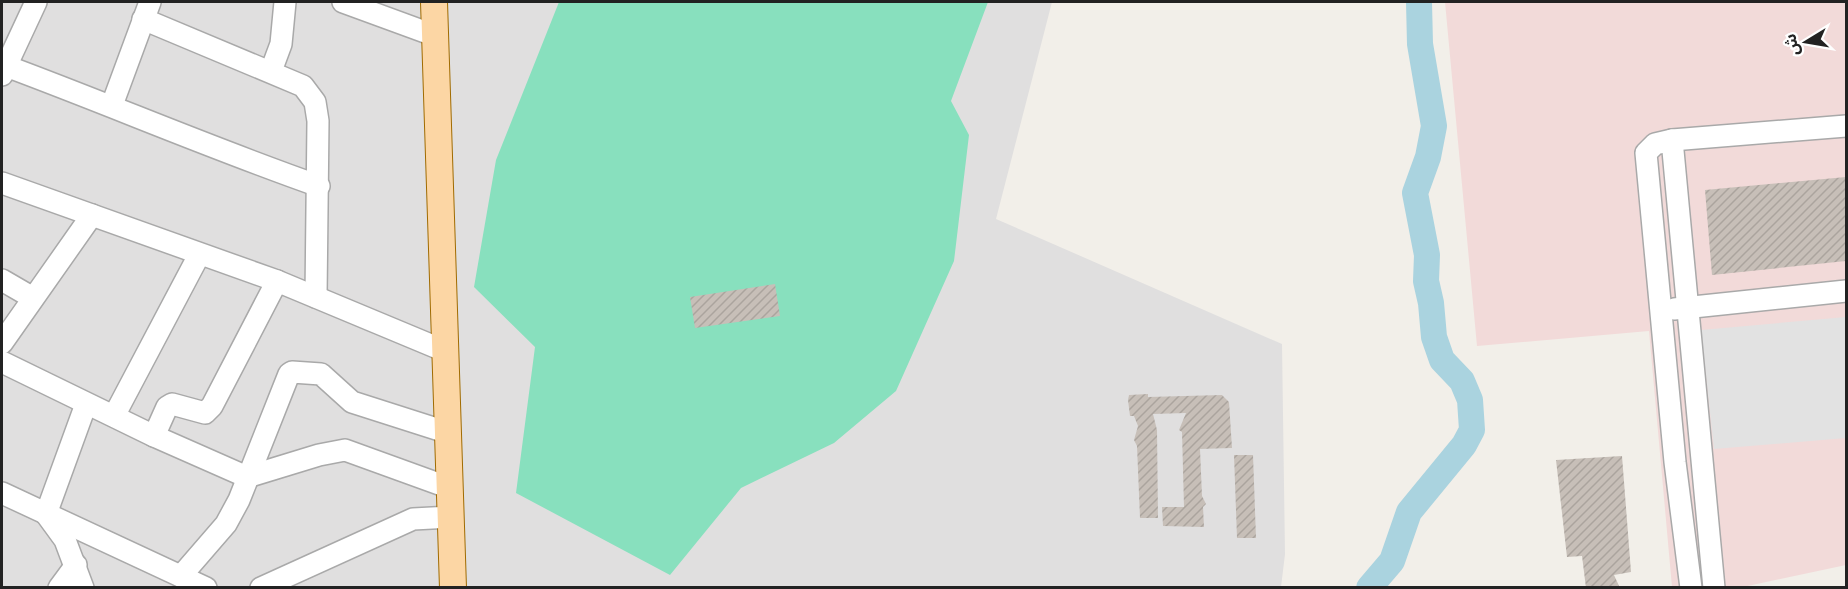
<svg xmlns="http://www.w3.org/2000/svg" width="1848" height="589" viewBox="0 0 1848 589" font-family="'PT Sans','Noto Sans Arabic',sans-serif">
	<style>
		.residential { fill: #e0dfdf }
		.commercial { fill: #f2dad9 }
		.pitch { fill: #88e0be }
		.parking { fill: #e2e2e2 }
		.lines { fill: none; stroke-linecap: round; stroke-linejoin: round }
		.river { stroke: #aad3df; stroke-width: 26 }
		.building { fill: url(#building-hatch) }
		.minor-casing { stroke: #a9a9a9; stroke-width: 24 }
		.major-casing { stroke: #a06b00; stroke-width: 28 }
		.minor { stroke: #fff; stroke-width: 21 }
		.major { stroke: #fcd6a4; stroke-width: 26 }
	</style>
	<defs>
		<pattern id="building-hatch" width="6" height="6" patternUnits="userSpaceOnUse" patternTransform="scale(1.5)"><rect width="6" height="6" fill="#c7bfb8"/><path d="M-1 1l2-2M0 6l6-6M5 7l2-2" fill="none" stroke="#aba49e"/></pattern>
	</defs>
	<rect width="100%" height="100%" fill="#f2efe9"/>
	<polygon class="residential" points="2,2 1052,2 996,219 1282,344 1285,554 1281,587 2,587"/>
	<polygon class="commercial" points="1445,2 1846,2 1846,565 1743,587 1672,587 1649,331 1477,346"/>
	<polygon class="pitch" points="559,2 988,2 951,101 969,135 954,261 896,391 834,443 741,488 670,575 516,493 535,347 474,287 496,160"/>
	<polygon class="parking" points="1846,317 1846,438 1714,449 1701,330"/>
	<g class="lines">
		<polyline class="river" points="1369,588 1392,561 1409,512 1464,445 1472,430 1470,400 1462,381 1442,360 1434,337 1431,303 1426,281 1427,255 1415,193 1428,157 1434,126 1420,44 1419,2"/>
	</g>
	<g class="building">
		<polygon points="1846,177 1846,261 1712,275 1705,190"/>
		<polygon points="775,284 780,316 695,328 690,297"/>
		<polygon points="1148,394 1148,397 1222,395 1229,402 1232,448 1200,449 1202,496 1206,504 1203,507 1204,527 1163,526 1162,507 1184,507 1182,432 1179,430 1186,413 1153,414 1157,430 1158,518 1140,518 1137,446 1134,440 1138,426 1134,416 1130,416 1128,400 1129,395"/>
		<polygon points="1234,455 1253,455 1256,538 1237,538"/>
		<polygon points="1622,456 1631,572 1614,575 1620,588 1586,588 1582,556 1567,557 1556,460"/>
	</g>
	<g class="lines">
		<defs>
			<g id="minor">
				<polyline points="343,2 436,36"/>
				<polyline points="143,19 303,86 315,102 318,121 316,297"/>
				<path d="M6 66C111 105 213 149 319 186"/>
				<polyline points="271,71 281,44 285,2"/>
				<polyline points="2,75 36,2"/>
				<polyline points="112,105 150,2"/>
				<polyline points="1672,140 1714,588"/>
				<polyline points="2,183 277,281 445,351"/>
				<polyline points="2,280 33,298"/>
				<polyline points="1674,309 1846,291"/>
				<polyline points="2,343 92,215"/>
				<polyline points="2,362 154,436 247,477 319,455 345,450 450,488"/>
				<polyline points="114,416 199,255"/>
				<polyline points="154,436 167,407 172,404 205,413 212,406 277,281"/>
				<polyline points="2,493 206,588"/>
				<polyline points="181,576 226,524 239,500 289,374 292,372 321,374 352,402 449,433"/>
				<polyline points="59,588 76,565"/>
				<polyline points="83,588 65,540 46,514 86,404"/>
				<polyline points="261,588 413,519 451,517"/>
				<polyline points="1691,588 1675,462 1646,153 1655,144 1672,140 1846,126"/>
			</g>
			<polyline id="major" points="434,2 453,588"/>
		</defs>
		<use href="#minor" class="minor-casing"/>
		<use href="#major" class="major-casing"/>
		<use href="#minor" class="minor"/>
		<use href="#major" class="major"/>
	</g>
	<rect width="1848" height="589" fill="none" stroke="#222222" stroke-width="6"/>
	<g transform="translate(1806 42) rotate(259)" stroke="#ffffff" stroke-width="4.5" paint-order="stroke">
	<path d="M0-4.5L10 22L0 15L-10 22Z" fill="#222222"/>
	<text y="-9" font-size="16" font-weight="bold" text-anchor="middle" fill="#222222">ش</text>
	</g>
</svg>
